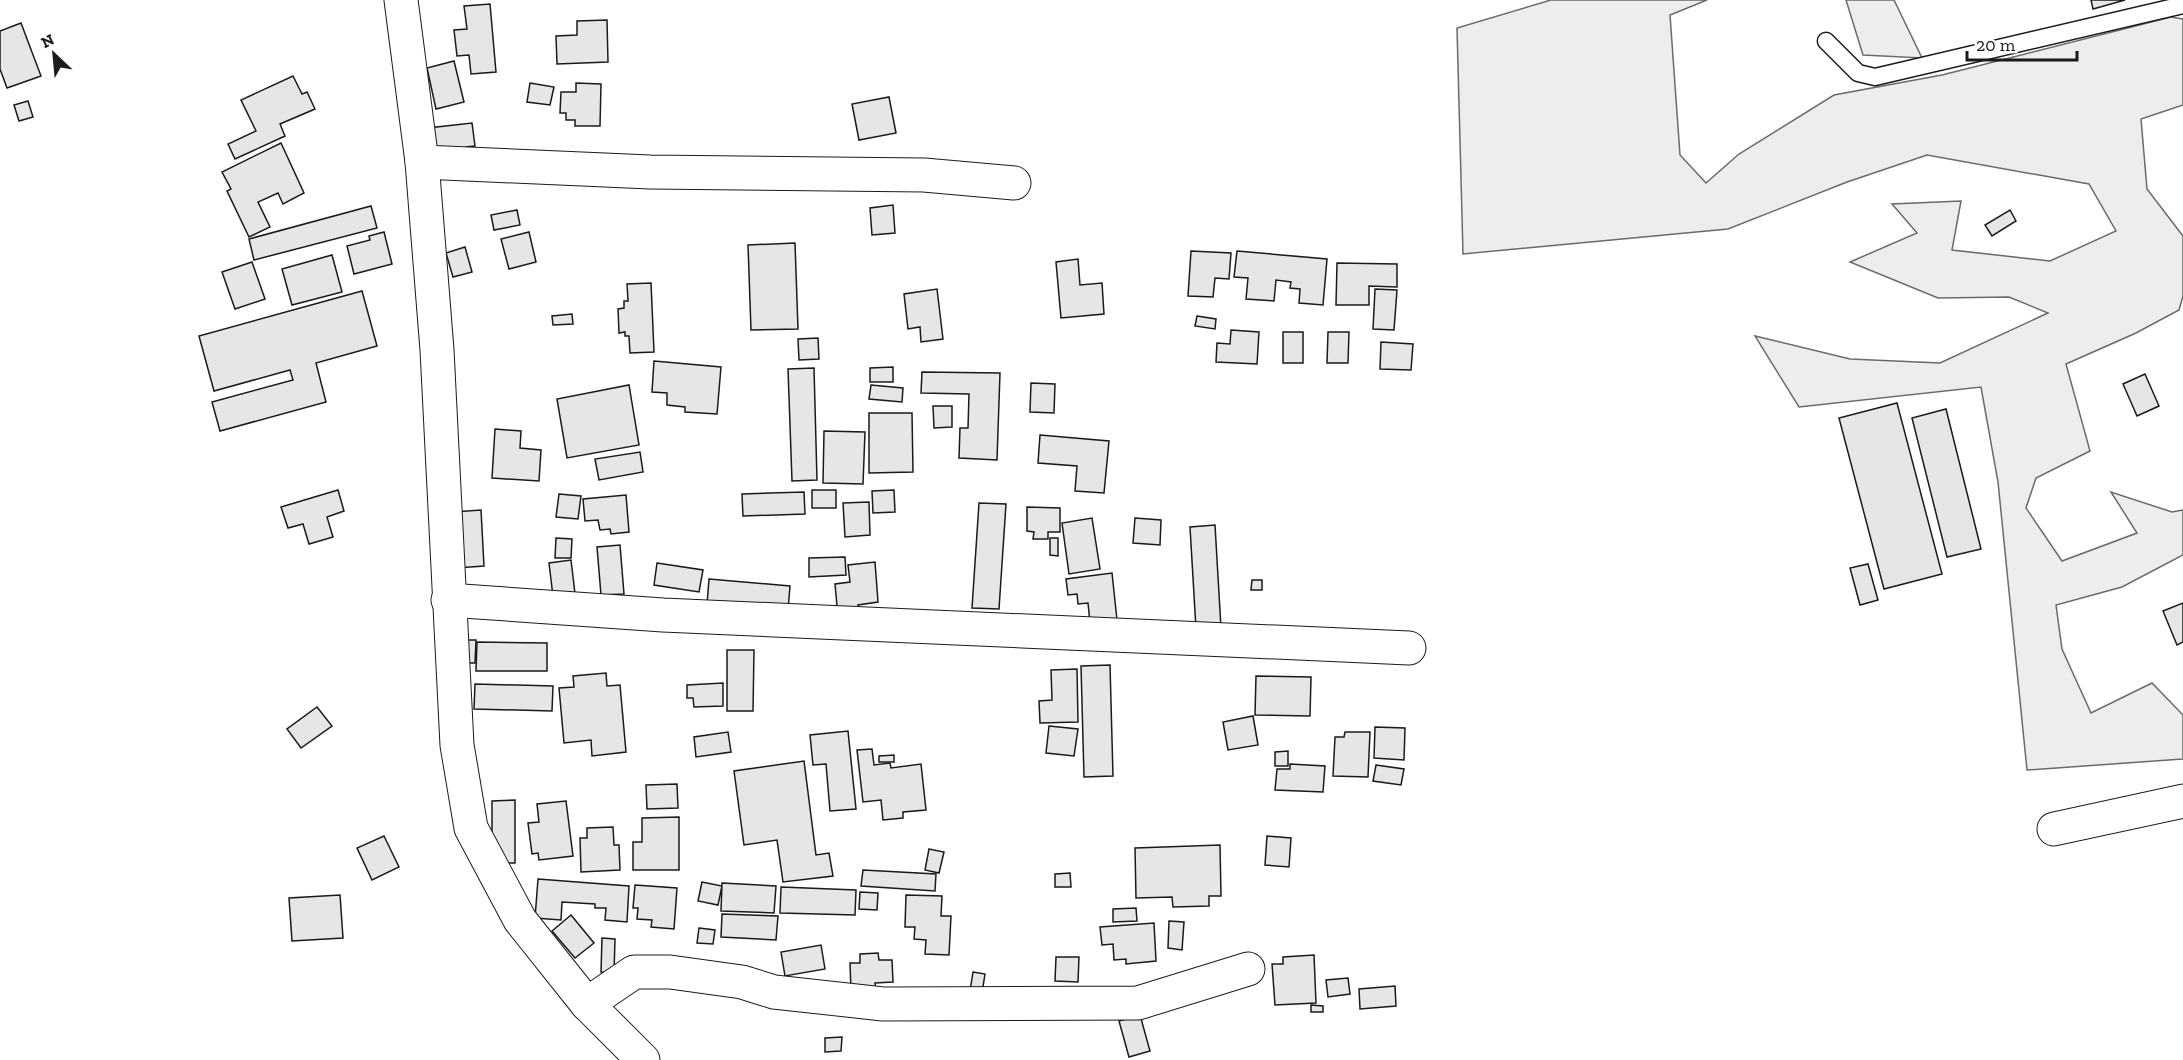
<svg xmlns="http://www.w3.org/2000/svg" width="2183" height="1060" viewBox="0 0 2183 1060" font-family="'Zilla Slab',serif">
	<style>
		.built { fill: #ededed; stroke: #6a6a6a; stroke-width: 1.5 }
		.building { fill: #e6e6e6; stroke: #1a1a1a; stroke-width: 1.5 }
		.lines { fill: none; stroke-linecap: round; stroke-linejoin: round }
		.lane-casing { stroke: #1a1a1a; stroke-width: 19 }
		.street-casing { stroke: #1a1a1a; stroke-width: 35 }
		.lane { stroke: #fff; stroke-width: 16 }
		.street { stroke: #fff; stroke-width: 33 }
	</style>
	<rect width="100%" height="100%" fill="#fff"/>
	<g class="built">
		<polygon points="1551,0 1707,0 1670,15 1680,155 1706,183 1739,154 1834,95 1942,75 2171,17 2183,19 2183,105 2141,119 2147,189 2183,236 2183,296 2179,310 2136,333 2066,364 2090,451 2036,478 2026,508 2062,561 2137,533 2111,492 2172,512 2183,510 2183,555 2122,587 2056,605 2062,649 2091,713 2152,683 2183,715 2183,759 2027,770 1998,482 1981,387 1799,407 1755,336 1850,359 1940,363 2048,313 2009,297 1938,298 1850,262 1917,233 1892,204 1961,201 1952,250 2050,261 2116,231 2089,184 1927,155 1847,182 1728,229 1463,254 1457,28"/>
		<polygon points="1846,0 1894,0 1922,58 1863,55"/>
	</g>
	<g class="building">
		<polygon points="2091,0 2125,0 2093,9"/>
		<polygon points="490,4 496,72 471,74 469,55 457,56 454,30 467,29 464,6"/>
		<polygon points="607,20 608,62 557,64 556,36 577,35 577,21"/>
		<polygon points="21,23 41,76 7,88 0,69 0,31"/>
		<polygon points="454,61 464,102 436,109 427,68"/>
		<polygon points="293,76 302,94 307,92 315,109 280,124 285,136 235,159 228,144 256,131 241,100"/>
		<polygon points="530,83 554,87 550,105 527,102"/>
		<polygon points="576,83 601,84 600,126 575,126 575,120 566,120 566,113 560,113 561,92 576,92"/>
		<polygon points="889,97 896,133 859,140 852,104"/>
		<polygon points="28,101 33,117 19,121 14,105"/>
		<polygon points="472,123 475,146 466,147 467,156 431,151 428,128"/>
		<polygon points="281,143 304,193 283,204 278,193 258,202 270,227 249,237 227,191 231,189 222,172"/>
		<polygon points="893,205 895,233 872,235 870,208"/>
		<polygon points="371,206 377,228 254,260 249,239"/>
		<polygon points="517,210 520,225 494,230 491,215"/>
		<polygon points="2010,210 2016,221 1992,236 1985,225"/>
		<polygon points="384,232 392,264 354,274 347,246 370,240 369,236"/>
		<polygon points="529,232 536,262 509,269 501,239"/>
		<polygon points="795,243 798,329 751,330 748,245"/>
		<polygon points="465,247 472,272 453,277 446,253"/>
		<polygon points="1191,251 1231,253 1229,279 1215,278 1213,297 1188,296"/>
		<polygon points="1237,251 1327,259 1323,305 1299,303 1300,289 1290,288 1291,282 1276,280 1274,301 1246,299 1248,278 1234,277"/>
		<polygon points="332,255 342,292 292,305 282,269"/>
		<polygon points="1078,259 1080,285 1102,283 1104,314 1061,318 1056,262"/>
		<polygon points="252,262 265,299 235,309 222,272"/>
		<polygon points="1337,263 1397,264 1397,287 1369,286 1369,305 1336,305"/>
		<polygon points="651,283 654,352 630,353 629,336 625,336 625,332 619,333 618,309 624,308 624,301 628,301 627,284"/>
		<polygon points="937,289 943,339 921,342 920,327 908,329 904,294"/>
		<polygon points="1375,289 1397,290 1394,330 1373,329"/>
		<polygon points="362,291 377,346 316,363 326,402 220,431 212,402 293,380 290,370 214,391 199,336"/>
		<polygon points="572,314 573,324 553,325 552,316"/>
		<polygon points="1197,316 1216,319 1215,329 1195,326"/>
		<polygon points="1231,330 1259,332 1257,364 1216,362 1217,343 1230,344"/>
		<rect x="1283" y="332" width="20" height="31"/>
		<polygon points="1328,332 1349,332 1348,363 1327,363"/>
		<polygon points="818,338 819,359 799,360 798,339"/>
		<polygon points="1381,342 1413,344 1411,370 1380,369"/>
		<polygon points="654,361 721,367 717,414 685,412 685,407 667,405 667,393 652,392"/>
		<polygon points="893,367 893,382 870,382 870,368"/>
		<polygon points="814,368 817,480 792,481 788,369"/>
		<polygon points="922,372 1000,373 997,460 959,458 960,428 968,428 969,394 921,393"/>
		<polygon points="2145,374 2159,406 2137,416 2123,384"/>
		<polygon points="1031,383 1055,384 1054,413 1030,412"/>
		<polygon points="629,385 639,445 567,458 557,399"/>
		<polygon points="871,385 903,388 902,402 869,399"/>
		<polygon points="1897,403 1942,574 1884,589 1839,418"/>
		<polygon points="933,406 952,406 952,427 934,428"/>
		<polygon points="1946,409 1981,549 1947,557 1912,418"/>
		<polygon points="869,413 912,413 913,472 869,473"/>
		<polygon points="495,429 521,431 520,448 541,450 539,481 492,478"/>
		<polygon points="824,431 865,432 863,484 823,483"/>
		<polygon points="1040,435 1109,441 1104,493 1075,491 1077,466 1038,463"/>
		<polygon points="640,452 643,472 599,480 595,459"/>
		<polygon points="338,490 344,511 327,517 333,537 309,544 303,524 288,528 281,507"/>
		<rect x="812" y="490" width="24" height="18"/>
		<polygon points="894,490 895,512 873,513 872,491"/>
		<polygon points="804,492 805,514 743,516 742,494"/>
		<polygon points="559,494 581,496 578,519 556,517"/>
		<polygon points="626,495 629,532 611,534 610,529 600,530 598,520 585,521 583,499"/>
		<polygon points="869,502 870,535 845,537 843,503"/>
		<polygon points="979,503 1006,504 999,609 972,608"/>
		<polygon points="1027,507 1060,508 1060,532 1048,532 1048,539 1033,539 1034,532 1027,531"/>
		<polygon points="481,510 484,566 456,568 453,512"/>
		<polygon points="1092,518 1100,569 1069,574 1062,523"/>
		<polygon points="1135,518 1161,520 1160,545 1133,543"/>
		<polygon points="1215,525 1221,628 1196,629 1190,527"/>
		<polygon points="556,538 572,539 571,558 555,558"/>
		<polygon points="1050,538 1058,538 1058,556 1050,555"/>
		<polygon points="620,545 624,594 601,595 597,547"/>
		<polygon points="845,557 846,575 809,577 809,558"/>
		<polygon points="571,560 576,602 554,605 549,563"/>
		<polygon points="875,562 878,602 858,605 860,619 834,607 837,606 835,584 850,582 848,565"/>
		<polygon points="657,563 703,570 699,592 654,585"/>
		<polygon points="1868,564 1878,600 1860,605 1850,568"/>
		<polygon points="1112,573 1117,620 1090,623 1088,603 1078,604 1077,594 1068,595 1066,579"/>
		<polygon points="709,579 790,586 788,610 707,604"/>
		<polygon points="1252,580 1262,580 1262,590 1251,590"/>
		<polygon points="2183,603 2183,642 2177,645 2163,611"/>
		<polygon points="464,640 476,640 475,663 462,663"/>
		<polygon points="477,642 547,643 547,671 476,671"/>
		<polygon points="727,650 754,650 753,711 727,711"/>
		<polygon points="1110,665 1113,776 1084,777 1081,666"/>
		<polygon points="1077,669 1078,722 1040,723 1039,701 1052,700 1051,670"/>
		<polygon points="606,673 607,686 620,685 626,752 592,756 591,740 564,743 559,688 574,687 573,676"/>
		<polygon points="1256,676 1311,677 1310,716 1255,715"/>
		<polygon points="723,683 723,706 694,707 693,698 687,698 687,685"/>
		<polygon points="475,684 553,686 552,711 474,709"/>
		<polygon points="317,707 332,726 301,748 287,729"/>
		<polygon points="1253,716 1258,745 1228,750 1223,722"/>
		<polygon points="1049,726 1078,729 1074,756 1046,753"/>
		<polygon points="1375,727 1405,728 1404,760 1374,758"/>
		<polygon points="848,731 856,809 830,811 826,764 813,765 810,735"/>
		<polygon points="728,732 731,752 696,757 694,737"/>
		<polygon points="1345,732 1370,732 1368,777 1333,776 1335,737 1344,737"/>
		<polygon points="872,749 874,765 890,763 891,768 921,764 926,810 903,812 903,818 883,820 881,800 863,802 857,750"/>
		<polygon points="1288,751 1288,766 1275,766 1275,752"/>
		<polygon points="894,755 894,762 879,762 879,756"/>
		<polygon points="804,761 816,855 829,853 833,876 783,882 777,840 744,845 734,771"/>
		<polygon points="1290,764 1325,766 1323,792 1275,790 1277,769 1290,769"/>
		<polygon points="1376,765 1404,769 1401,785 1373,781"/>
		<polygon points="677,784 678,808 647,809 646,785"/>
		<polygon points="515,800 515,863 492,863 492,801"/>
		<polygon points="566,801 573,856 539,860 538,853 532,854 528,823 539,822 537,804"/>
		<polygon points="679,817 679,870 633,870 633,842 642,842 642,818"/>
		<polygon points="613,827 614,845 619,845 620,870 581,872 580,838 587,838 587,828"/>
		<polygon points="384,836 399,867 372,880 357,848"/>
		<polygon points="1267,836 1291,838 1289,867 1265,865"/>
		<polygon points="1220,845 1221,896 1209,896 1209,906 1173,907 1172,897 1136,898 1135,848"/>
		<polygon points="929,849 944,852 939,873 925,870"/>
		<polygon points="863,870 936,874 935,891 861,886"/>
		<polygon points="1070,873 1071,887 1055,887 1055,874"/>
		<polygon points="538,879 629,886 627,922 605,920 606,908 595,908 595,904 562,902 561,920 535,918"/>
		<polygon points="702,882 722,886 718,905 698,901"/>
		<polygon points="722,883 776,886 774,913 721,911"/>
		<polygon points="635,885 677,888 674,929 651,927 652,920 637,919 638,908 633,908"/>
		<polygon points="781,887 856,890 855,915 780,913"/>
		<polygon points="860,892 878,893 877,910 859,909"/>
		<polygon points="340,895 343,938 292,941 289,898"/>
		<polygon points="906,895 942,896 941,916 951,916 949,955 925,954 926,940 914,939 915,927 905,927"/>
		<polygon points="1136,908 1137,921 1113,922 1113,909"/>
		<polygon points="722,914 778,916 776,940 721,937"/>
		<polygon points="571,915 594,943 575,958 552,931"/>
		<polygon points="1169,921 1184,922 1182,950 1168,948"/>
		<polygon points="1154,923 1156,961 1126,964 1126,959 1114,960 1113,944 1102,945 1100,927"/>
		<polygon points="699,928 715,930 713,944 697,943"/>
		<polygon points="602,938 615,939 614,973 601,972"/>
		<polygon points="821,945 825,969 785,976 781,952"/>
		<polygon points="878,953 879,960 892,960 893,982 875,983 876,990 851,991 850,963 860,963 860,954"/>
		<polygon points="1314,955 1316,1003 1275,1005 1272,964 1283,964 1283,957"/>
		<polygon points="1056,957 1079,957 1078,982 1055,981"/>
		<polygon points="973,972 985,974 982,993 970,991"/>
		<polygon points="1348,978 1350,994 1328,997 1326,980"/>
		<polygon points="1395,986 1396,1006 1360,1009 1359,989"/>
		<polygon points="1311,1005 1323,1006 1323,1012 1311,1012"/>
		<polygon points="1140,1015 1150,1051 1129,1057 1119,1021"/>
		<polygon points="842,1037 841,1051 825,1052 825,1038"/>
	</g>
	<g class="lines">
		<defs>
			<polyline id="lane" points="1826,41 1858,73 1875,77 2183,5"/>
			<g id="street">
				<polyline points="401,0 422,162 437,350 457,745 471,828 520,920 587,1004 643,1060"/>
				<polyline points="422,162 650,172 924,175 1014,183"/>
				<polyline points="448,600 663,615 1409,648"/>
				<polyline points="2054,829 2183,801"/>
				<polyline points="587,1004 634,972 670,972 742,982 774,992 883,1004 1138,1003 1248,969"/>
			</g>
		</defs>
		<use href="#lane" class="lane-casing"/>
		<use href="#street" class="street-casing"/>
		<use href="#lane" class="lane"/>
		<use href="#street" class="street"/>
	</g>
	<g transform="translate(54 54) rotate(334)" stroke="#ffffff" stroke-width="4.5" paint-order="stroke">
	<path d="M0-4.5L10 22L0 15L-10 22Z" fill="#1a1a1a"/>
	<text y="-9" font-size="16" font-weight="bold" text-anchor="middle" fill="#1a1a1a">N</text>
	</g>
	<path d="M1967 51v9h110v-9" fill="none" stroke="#1a1a1a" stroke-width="3"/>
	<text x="1976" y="51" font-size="18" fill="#1a1a1a" stroke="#ffffff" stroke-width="4.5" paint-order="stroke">20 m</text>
</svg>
